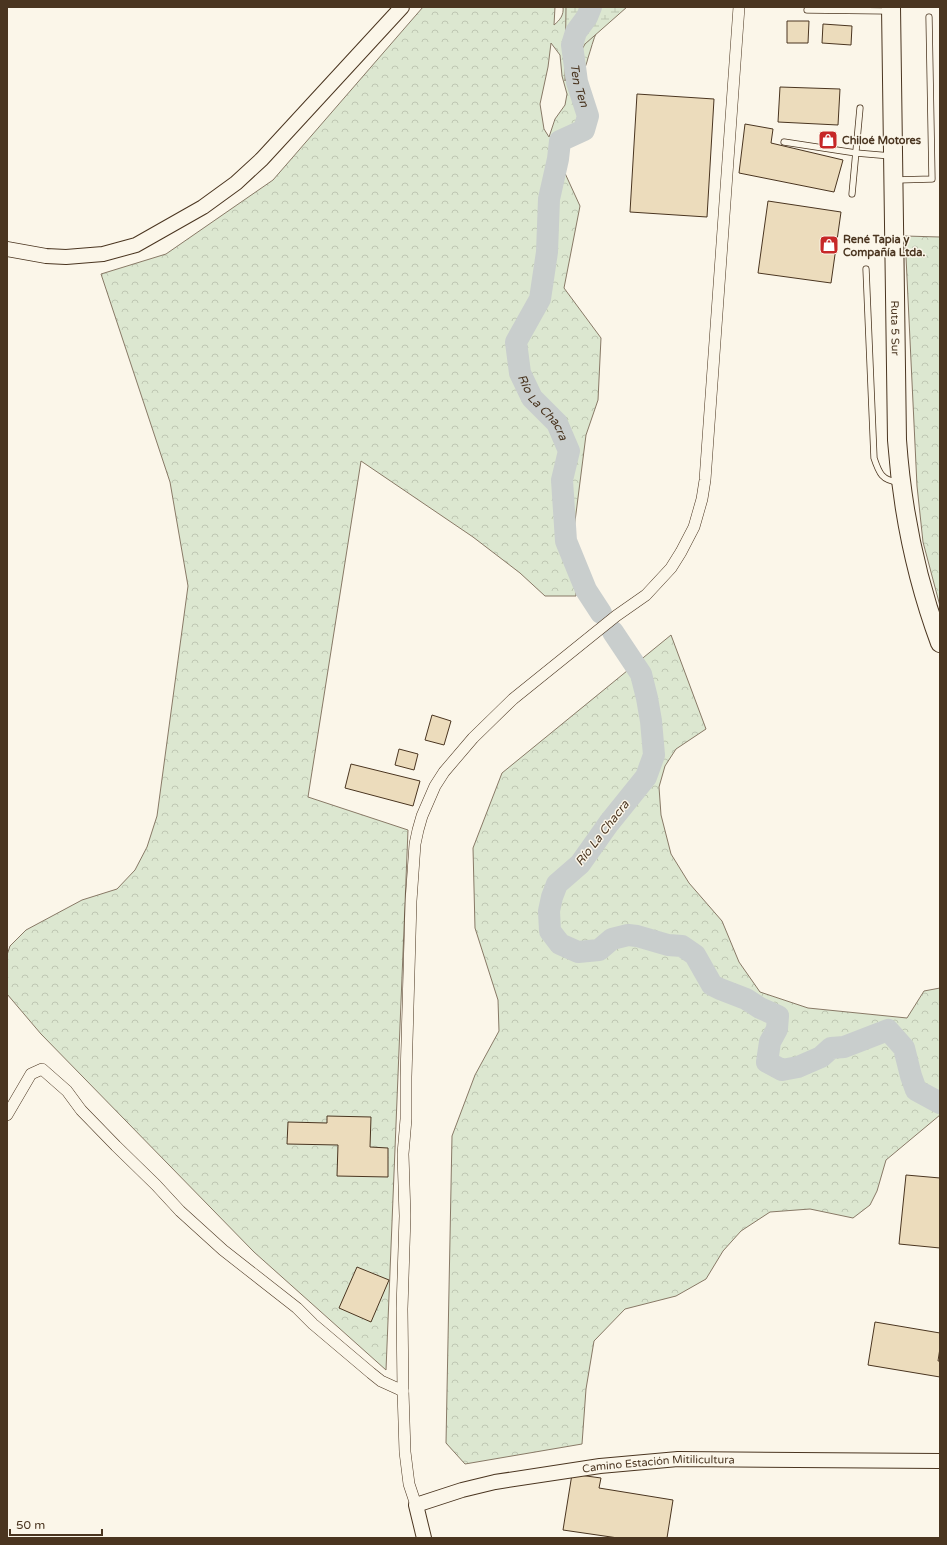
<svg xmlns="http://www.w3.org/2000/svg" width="947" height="1545" viewBox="0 0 947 1545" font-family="'Varela Round',sans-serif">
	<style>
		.forest { fill: url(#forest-crowns); stroke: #887966; fill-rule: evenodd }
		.wetland { fill: url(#wetland-marsh); stroke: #887966 }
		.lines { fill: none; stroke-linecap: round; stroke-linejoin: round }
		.river { stroke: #c9cecd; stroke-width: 22 }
		.building { fill: #ecdcbc; stroke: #4a3520 }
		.service-casing { stroke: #4a3520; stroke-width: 7 }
		.minor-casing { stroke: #4a3520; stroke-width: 12 }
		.tertiary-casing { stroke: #4a3520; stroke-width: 16 }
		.trunk-casing { stroke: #4a3520; stroke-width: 20 }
		.service { stroke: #fbf6e9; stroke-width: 5.5 }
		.minor { stroke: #fbf6e9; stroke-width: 11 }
		.tertiary { stroke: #fbf6e9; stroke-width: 14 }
		.trunk { stroke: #fbf6e9; stroke-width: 18 }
		.labels { text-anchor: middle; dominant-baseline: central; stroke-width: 3; stroke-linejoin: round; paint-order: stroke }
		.poi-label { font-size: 11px; font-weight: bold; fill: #4a3520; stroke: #fbf6e9; text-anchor: start }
		.street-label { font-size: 11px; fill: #4a3520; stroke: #fbf6e9 }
		.water-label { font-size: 12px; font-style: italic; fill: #4a3520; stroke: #fbf6e9 }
	</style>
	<defs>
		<pattern id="forest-crowns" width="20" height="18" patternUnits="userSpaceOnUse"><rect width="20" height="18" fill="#dce7d0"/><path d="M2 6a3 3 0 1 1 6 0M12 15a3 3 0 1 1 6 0" fill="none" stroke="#bec7b2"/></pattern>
		<pattern id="wetland-marsh" width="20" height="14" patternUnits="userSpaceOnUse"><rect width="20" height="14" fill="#dce7d0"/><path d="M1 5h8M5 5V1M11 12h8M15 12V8" fill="none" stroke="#bec7b2"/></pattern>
	</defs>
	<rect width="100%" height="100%" fill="#fbf6e9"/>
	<g class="forest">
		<path d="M423 7H555L554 25C560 20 564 15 563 7H610C606 15 600 23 597 31 593 40 591 49 588 58 587 63 584 69 583 75 581 89 594 132 573 138 568 139 562 139 558 140L553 147 580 206 564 288 601 338 598 400 586 435 573 537 576 596H545L520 573 473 537 361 461 308 797 408 830 386 1370 254 1252 41 1034 7 994V955L10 946 26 930 82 900 117 889 135 870 147 847 157 816 188 586 170 482 101 274 166 254 273 180ZM551 43 560 55 562 76 567 94 565 105 555 119 549 137 544 129 540 104 548 67Z"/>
		<polygon points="905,236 940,237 940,606 923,542 917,486"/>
		<polygon points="671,635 706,729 676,749 665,766 659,787 661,815 671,854 689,883 722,921 739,962 760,992 808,1008 907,1018 924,991 940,988 940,1115 886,1160 877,1191 870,1205 853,1218 810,1209 770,1212 741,1231 723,1251 706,1279 676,1296 625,1309 594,1341 586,1389 582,1444 465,1464 446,1443 452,1136 475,1075 499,1031 498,1000 475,928 473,848 502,773"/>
	</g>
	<polygon class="wetland" points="566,7 627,7 585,44 565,81"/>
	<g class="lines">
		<g class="river">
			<path id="s1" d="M591 7 587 17 576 32 572 45 577 82 588 116 584 130 560 141 558 159 549 199 547 252 540 299 516 342 520 373 532 398 557 423 569 451 562 480 566 541 586 590 601 613"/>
			<polyline points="613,632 641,674 647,698 651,721 654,755 646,777 609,823 580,864 557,884 552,897 549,911 550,931 560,944 578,952 599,950 612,939 628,935 637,936 668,945 682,946 695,955 712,985 720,989 746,999 760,1008 778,1016 777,1029 770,1042 767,1062 782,1070 798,1067 821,1057 831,1048 844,1047 888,1030 904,1048 911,1076 916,1090 940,1103"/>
		</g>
	</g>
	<g class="building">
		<polygon points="787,21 809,21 808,43 787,43"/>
		<polygon points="823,24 852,26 851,45 822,43"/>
		<polygon points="780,87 840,89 838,125 778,122"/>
		<polygon points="637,94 714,99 707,217 630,212"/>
		<polygon points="745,124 773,129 771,143 843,160 834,192 739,173"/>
		<polygon points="768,201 841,212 831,283 758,273"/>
		<polygon points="432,715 451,721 444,745 425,740"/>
		<polygon points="399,749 418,754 414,770 395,765"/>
		<polygon points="351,764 420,781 413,806 345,788"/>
		<polygon points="327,1116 371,1117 370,1147 388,1148 388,1177 337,1176 338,1145 287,1144 288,1122 327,1123"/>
		<polygon points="906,1175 940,1178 940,1248 899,1244"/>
		<polygon points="357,1267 389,1280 371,1322 339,1308"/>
		<polygon points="875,1322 940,1333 940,1348 938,1361 940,1361 940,1377 868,1365"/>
		<polygon points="572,1474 601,1478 599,1488 673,1500 667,1538 618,1538 563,1530"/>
	</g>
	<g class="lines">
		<defs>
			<g id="service">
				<polyline points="807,10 888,11"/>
				<polyline points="784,142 856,153 891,156"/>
				<polyline points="896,180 932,179 929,17"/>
				<polyline points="852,194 860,108"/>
				<path d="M866 269 874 458C879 473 882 481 899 482"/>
			</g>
			<g id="minor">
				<polyline points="7,1115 31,1074 42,1069 67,1091 81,1110 116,1146 156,1185 180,1211 223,1250 297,1308 313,1324 371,1373 381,1381 403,1391"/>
				<polyline points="416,1505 409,1484 405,1452 403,1391 402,1309 405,1216 403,1154 406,1119 406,1077 411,901 415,844 418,830 422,816 435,786 444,772 473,738 513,699 616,616 646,595 671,568 681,552 694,527 702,499 705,480 739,7"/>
			</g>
			<g id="tertiary">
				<polyline points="7,249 46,256 66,257 103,254 136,245 203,207 236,183 262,159 402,7"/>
				<path id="s2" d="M424 1538 416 1505 462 1490 495 1482 600 1466 678 1459 940 1461"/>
			</g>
			<g id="trunk">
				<path id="s3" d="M891 7 897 440C902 510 916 578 940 643"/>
			</g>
		</defs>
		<use href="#service" class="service-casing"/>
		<use href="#minor" class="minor-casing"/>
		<use href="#tertiary" class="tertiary-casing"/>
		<use href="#trunk" class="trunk-casing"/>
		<use href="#service" class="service"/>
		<use href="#minor" class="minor"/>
		<use href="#tertiary" class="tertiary"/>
		<use href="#trunk" class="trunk"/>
	</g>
	<defs>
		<symbol id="shop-square" viewBox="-11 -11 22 22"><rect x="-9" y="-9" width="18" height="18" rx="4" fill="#c62828" stroke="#fbf6e9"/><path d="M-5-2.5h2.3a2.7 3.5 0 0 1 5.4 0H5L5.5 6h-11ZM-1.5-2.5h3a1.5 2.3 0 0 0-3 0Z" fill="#fff"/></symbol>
	</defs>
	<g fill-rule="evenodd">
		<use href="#shop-square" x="817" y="129" width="22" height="22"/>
		<use href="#shop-square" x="818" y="234" width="22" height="22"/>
	</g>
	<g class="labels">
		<g class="poi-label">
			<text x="842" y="140">Chiloé Motores</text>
			<text x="843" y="239">René Tapia y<tspan x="843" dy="13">Compañía Ltda.</tspan></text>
		</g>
		<g class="street-label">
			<text stroke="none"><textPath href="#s3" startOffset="321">Ruta 5 Sur</textPath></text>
			<text stroke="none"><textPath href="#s2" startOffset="281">Camino Estación Mitilicultura</textPath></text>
		</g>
		<g class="water-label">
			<text stroke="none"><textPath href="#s1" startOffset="84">Ten Ten</textPath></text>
			<text stroke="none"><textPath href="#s1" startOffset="439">Río La Chacra</textPath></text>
			<text transform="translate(602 833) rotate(-52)">Río La Chacra</text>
		</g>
	</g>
	<rect width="947" height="1545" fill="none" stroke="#4a3520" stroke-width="16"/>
	<path d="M10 1529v6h92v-6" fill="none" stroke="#4a3520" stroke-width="2"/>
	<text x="16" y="1529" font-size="12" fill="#4a3520" stroke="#fbf6e9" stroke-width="3" paint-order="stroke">50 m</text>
</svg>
